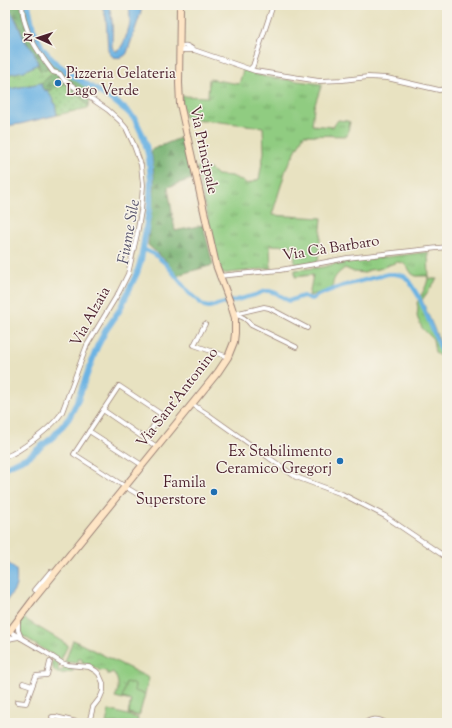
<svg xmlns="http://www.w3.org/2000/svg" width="452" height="728" viewBox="0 0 452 728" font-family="'Sorts Mill Goudy',serif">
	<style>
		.grass { fill: url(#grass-tufts); stroke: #6d7656 }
		.forest { fill: url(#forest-firs); stroke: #5f684d }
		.park { fill: url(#park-dots); stroke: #6d7656 }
		.pitch { fill: #90cc81; stroke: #6d7656 }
		.water { fill: #6cb3e3; stroke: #5b6987 }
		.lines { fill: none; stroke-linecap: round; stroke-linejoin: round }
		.canal { stroke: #6cb3e3; stroke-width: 4 }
		.river { stroke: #6cb3e3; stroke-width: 6 }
		.street-casing { stroke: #998076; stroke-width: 5.5 }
		.secondary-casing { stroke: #998076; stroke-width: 8 }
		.street { stroke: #fff; stroke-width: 4 }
		.secondary { stroke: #fee5c5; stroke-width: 6 }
		.poi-dot { fill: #1f6fb2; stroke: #f7f3e8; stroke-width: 1.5 }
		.labels { text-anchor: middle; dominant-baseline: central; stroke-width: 3; stroke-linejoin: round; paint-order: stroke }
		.poi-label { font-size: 15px; fill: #4a1f2b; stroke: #f7f3e8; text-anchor: end }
		.street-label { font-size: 15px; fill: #4a1f2b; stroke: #f7f3e8 }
		.water-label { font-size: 16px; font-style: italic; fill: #56536b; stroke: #f7f3e8 }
	</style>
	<defs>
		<pattern id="grass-tufts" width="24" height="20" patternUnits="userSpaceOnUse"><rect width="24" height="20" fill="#90cc81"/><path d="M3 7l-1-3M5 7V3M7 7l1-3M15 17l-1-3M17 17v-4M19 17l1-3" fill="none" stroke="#78a56a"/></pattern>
		<pattern id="forest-firs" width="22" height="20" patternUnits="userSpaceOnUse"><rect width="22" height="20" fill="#74b06f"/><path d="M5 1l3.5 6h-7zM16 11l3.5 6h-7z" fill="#618f5b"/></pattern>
		<pattern id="park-dots" width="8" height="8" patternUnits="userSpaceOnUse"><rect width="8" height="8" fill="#90cc81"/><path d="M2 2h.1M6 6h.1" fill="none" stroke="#78a56a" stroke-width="1.8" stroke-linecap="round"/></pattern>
	</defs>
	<rect width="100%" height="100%" fill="#f7f3e8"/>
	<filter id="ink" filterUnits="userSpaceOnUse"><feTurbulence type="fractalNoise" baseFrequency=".025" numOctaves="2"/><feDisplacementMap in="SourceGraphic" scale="8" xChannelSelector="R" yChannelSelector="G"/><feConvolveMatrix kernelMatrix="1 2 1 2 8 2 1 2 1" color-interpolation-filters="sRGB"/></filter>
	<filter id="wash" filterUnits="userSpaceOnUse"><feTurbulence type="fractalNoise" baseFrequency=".012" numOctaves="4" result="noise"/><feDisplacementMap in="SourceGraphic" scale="16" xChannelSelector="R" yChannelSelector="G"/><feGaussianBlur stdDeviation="0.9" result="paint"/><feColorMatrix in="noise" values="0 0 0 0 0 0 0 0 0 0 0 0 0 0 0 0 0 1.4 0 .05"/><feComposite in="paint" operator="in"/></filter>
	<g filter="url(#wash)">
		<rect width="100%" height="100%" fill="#e8e2c1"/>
		<g class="grass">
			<path d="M38 64V67L43 70C48 68 52 67 56 71L41 83 5 90V75L24 71Z"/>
			<polygon points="243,70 266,77 322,84 314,107 312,125 333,127 338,120 347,121 350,122 347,136 304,135 286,169 272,215 322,218 318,262 295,265 294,246 270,245 271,268 221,274 196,168 200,167 210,169 217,175 232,176 248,184 259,179 264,152 263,127 186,118 185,118 182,105 182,96 208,97 209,79 239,84"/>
			<path d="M428 252 429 279H437L422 300 447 359V379L443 372 446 361 440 356 435 353 433 339 422 328 418 319 417 316 418 308 417 303C421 294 428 286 428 276H416L412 274 408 268 403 263 397 262 379 269 369 270 365 273 354 272 345 268C338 273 331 279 333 289L309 296 313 275 295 277V270L323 267 338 263Z"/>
			<path d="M23 618 68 645 61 660 31 642V641L23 636V637C18 630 19 625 23 618Z"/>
			<path d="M73 640 149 678 139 716 128 714 131 701 115 697C120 688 119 680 113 672L109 674H107V672L102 670 101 671 92 666 82 663V659H78V663L65 662Z"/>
			<path d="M54 660 59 664 58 670 59 671H62L64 666 73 667V671C67 672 58 677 54 670 53 668 52 665 51 663Z"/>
		</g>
		<g class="forest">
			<path d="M5 5H27L28 16 32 30 39 44 51 61 93 91 88 106 79 96 73 91 69 86 64 84 52 90H44L42 88 41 83 56 71C51 66 46 69 41 71 38 68 39 66 38 63 37 60 35 57 34 54 31 48 27 44 24 38 20 29 15 12 5 7Z"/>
			<path d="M180 138H183L192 179 168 187 175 231 203 225 213 265 181 274 177 277 165 260 148 245C148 227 152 209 154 191 155 177 153 164 151 150Z"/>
		</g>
		<polygon class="park" points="64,84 67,84 69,86 73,91 81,98 88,106 88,108 57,115 55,104 48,91 52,90 56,86"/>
		<g class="pitch">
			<polygon points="126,682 135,685 134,691 145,694 139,716 129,713 131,700 122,698"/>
			<polygon points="109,710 138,718 137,723 106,723"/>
		</g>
		<g class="water">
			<path d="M102 5H108C114 17 112 34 112 47L114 50 116 51C119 50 120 50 121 47 125 42 129 28 130 22 130 16 129 11 130 5H141V11L139 18 127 53C124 58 118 58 113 57L110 54 108 50 106 18Z"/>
			<path d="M5 7C15 12 19 29 24 39 26 43 29 46 32 49 35 53 36 59 38 64L24 71 5 75Z"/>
			<polygon points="41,83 42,88 44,90 48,91 55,104 57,115 20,124 5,126 5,90"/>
			<path d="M5 562H7L16 570C18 588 15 589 5 603Z"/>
		</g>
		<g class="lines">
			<polyline class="canal" points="143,249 154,254 166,264 189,293 204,306 209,307 233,301 255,295 265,291 269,291 276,293 289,301 303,296 311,299 314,298 318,295 342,286 388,274 395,274 404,276 409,281 419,297 447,365"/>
			<polyline class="river" points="5,467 28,457 53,437 69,418 77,402 97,347 106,330 119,311 137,273 141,260 150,204 151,180 149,158 144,138 135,119 126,110 113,100 91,87 67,72 54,62 42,48 33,29 28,5"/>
		</g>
	</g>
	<g filter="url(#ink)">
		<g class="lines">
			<defs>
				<g id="street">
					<path d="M180 47C186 44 188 46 194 50L255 71 319 81 343 80 368 77 387 78 439 90 447 89"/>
					<polyline points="179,50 193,50"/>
					<polyline points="250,69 253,66 273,5"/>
					<polyline points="219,276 280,270 321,263 347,258 447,247"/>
					<polyline points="234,314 264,307 269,308 307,328"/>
					<path d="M235 315C243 316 247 319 251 325L296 347"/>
					<polyline points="205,324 194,345 228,357"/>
					<polyline points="192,404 206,413 296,477 342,494 385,516 444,556 447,557"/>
					<polyline points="103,410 157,447"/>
					<polyline points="89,431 142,465"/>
					<polyline points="145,439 161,414 119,386 74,454 124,486 152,503"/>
					<path d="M5 457C20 452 54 426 62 412L87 345 119 292 128 274 137 234 141 211 143 185 141 165 133 143 126 128 120 121 108 110 64 80 60 74 53 72C38 52 23 31 22 5"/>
					<polyline points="35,590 50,572 55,573"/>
					<polyline points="18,621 18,630 21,638"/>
					<polyline points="9,631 45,652 62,663 68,665 89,667 96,671 99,674 103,683 103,691 100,698 93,707 89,723"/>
					<polyline points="5,640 13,638 19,637"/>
					<polyline points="23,683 32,686"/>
					<polyline points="17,702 26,703 36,676 47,675 50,662"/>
					<polyline points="52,717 56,717 81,723"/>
					<path d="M365 723C372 718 378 718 386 723"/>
				</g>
				<polyline id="secondary" points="5,637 33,600 218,372 228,357 234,342 235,333 235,318 231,305 216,265 180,104 179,83 180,5"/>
			</defs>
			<use href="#street" class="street-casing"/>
			<use href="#secondary" class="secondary-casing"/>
			<use href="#street" class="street"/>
			<use href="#secondary" class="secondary"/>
		</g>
	</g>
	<g class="poi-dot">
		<circle cx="58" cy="83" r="4"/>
		<circle cx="340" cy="461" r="4"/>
		<circle cx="214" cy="492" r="4"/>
	</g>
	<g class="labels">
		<g class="poi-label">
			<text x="66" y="74" text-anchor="start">Pizzeria Gelateria<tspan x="66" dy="17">Lago Verde</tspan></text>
			<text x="332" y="452">Ex Stabilimento<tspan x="332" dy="17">Ceramico Gregorj</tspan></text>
			<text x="206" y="483">Famila<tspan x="206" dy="17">Superstore</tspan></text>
		</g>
		<g class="street-label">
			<text transform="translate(203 150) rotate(78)">Via Principale</text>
			<text transform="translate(331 249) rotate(-9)">Via Cà Barbaro</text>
			<text transform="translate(91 317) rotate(-61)">Via Alzaia</text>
			<text transform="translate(178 398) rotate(-52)">Via Sant'Antonino</text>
		</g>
		<g class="water-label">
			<text transform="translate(130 232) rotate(-80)">Fiume Sile</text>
		</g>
	</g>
	<rect width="452" height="728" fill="none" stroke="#f7f3e8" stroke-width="20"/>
	<g transform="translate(38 38) rotate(273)" stroke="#f7f3e8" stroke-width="3" paint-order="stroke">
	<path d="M0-3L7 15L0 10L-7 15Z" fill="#4a1f2b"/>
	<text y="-6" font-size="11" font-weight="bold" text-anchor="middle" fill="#4a1f2b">N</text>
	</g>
</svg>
